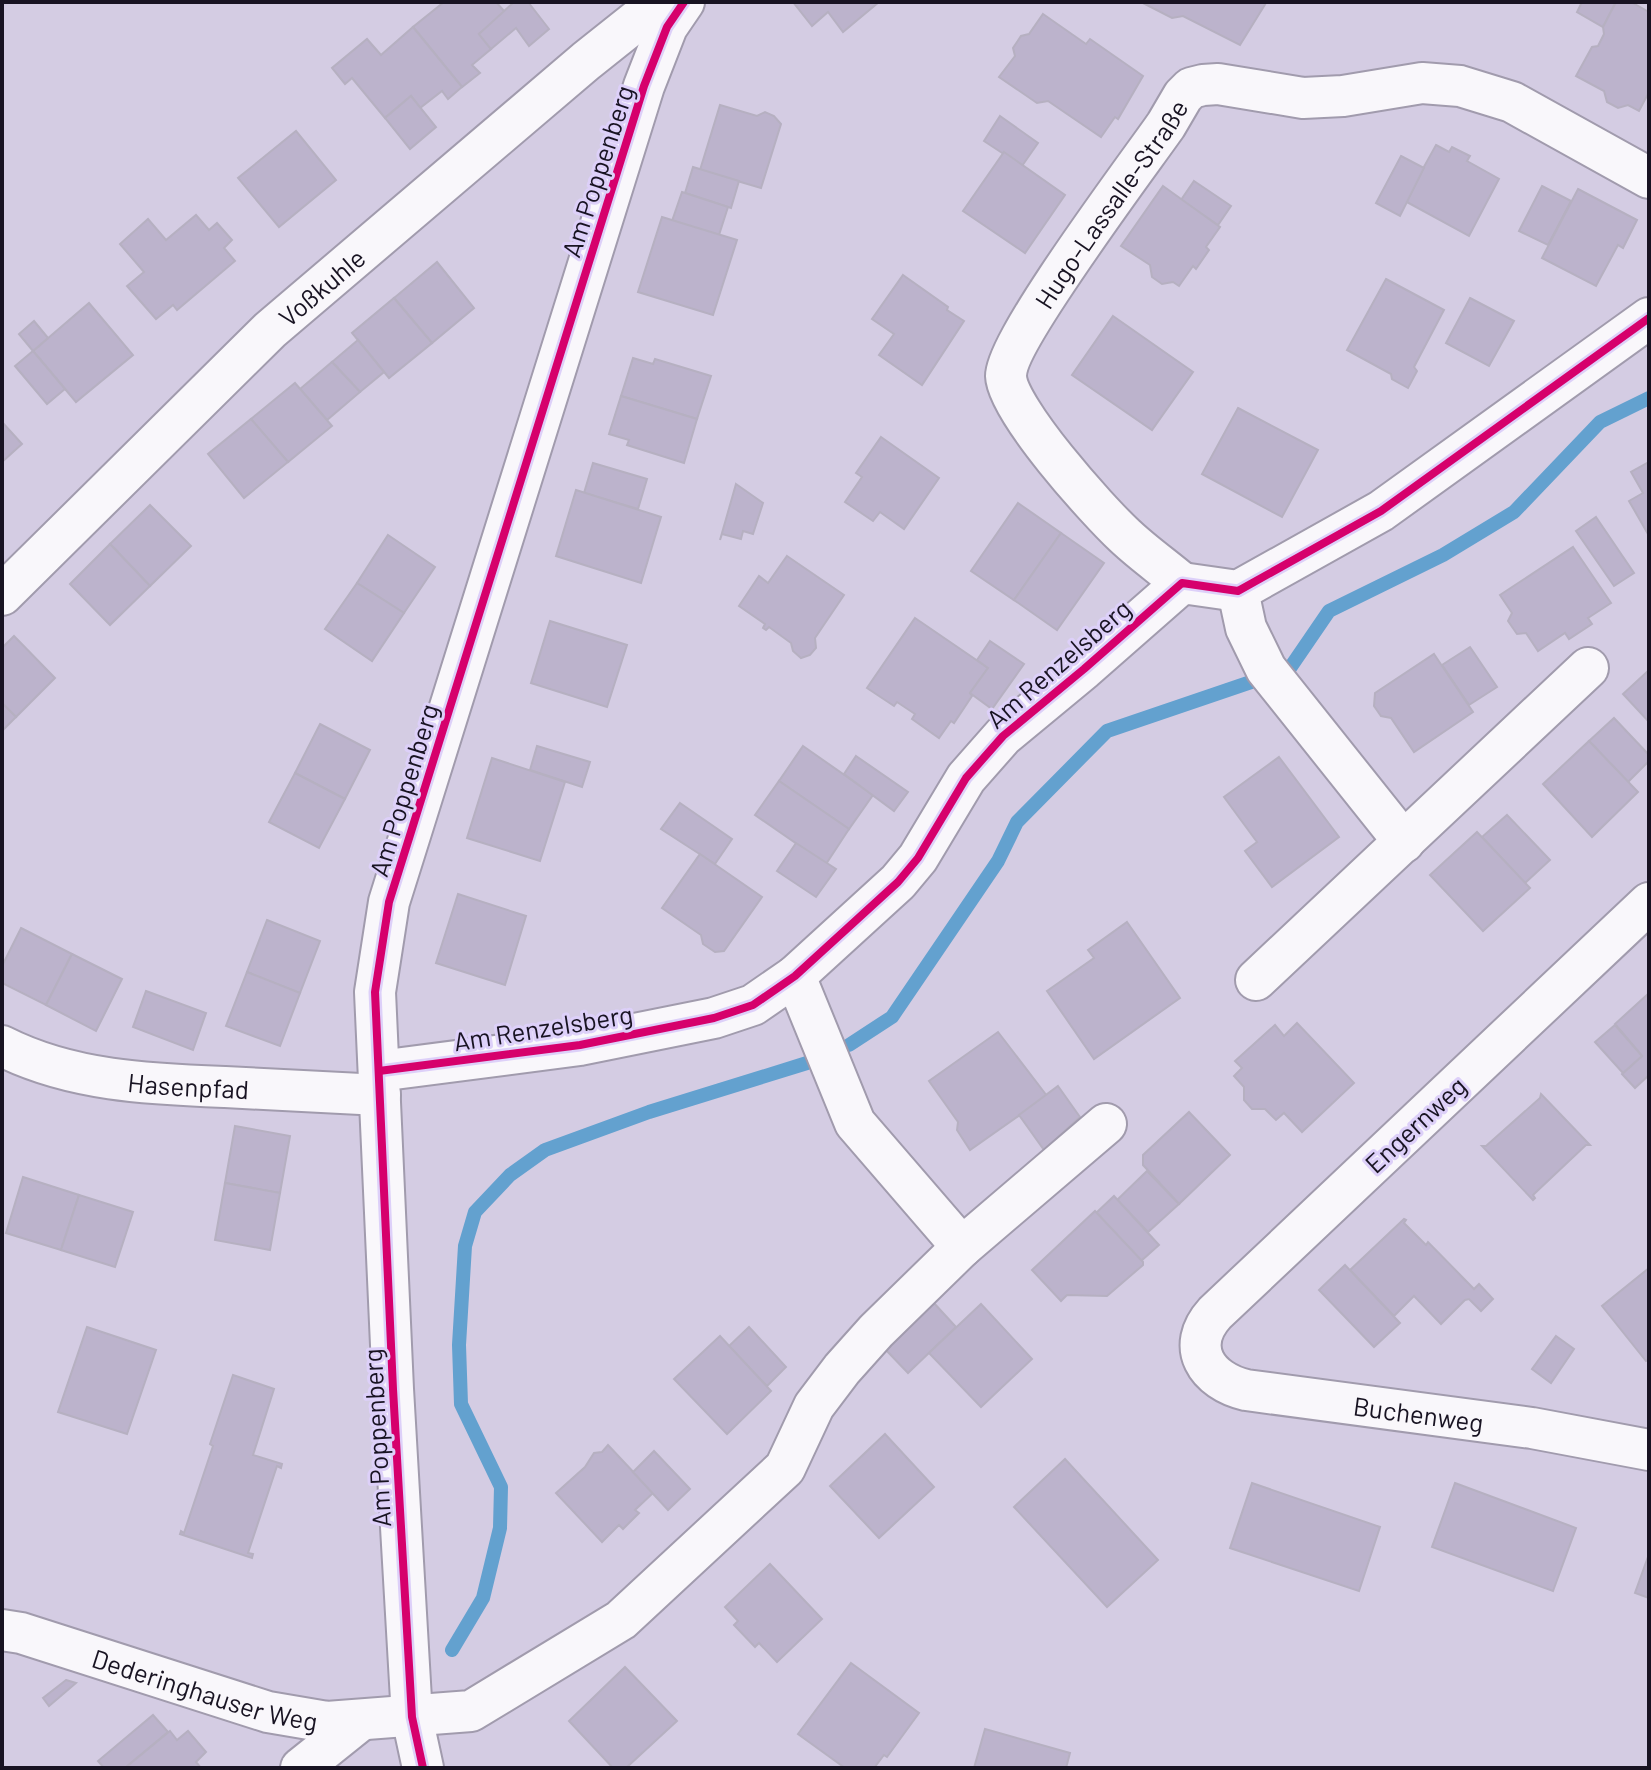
<svg xmlns="http://www.w3.org/2000/svg" width="1651" height="1770" viewBox="0 0 1651 1770" font-family="Barlow,sans-serif">
	<style>
		.lines { fill: none; stroke-linecap: round; stroke-linejoin: round }
		.stream { stroke: #63a1cf; stroke-width: 14 }
		.building { fill: #bcb3cc; stroke: #b6b0c1; stroke-width: 2 }
		.street-casing { stroke: #a19bad; stroke-width: 44 }
		.street { stroke: #f9f7fb; stroke-width: 40 }
		.cycleway-casing { stroke: #ddd0f9; stroke-width: 13 }
		.cycleway { stroke: #d6006c; stroke-width: 8 }
		.labels { text-anchor: middle; dominant-baseline: central; stroke-width: 6; stroke-linejoin: round; paint-order: stroke }
		.street-label { font-size: 26px; fill: #181322; stroke: #ddd0f9 }
	</style>
	<rect width="100%" height="100%" fill="#d4cce3"/>
	<g class="lines">
		<g class="stream">
			<polyline points="1290,668 1329,611 1443,555 1514,512 1600,422 1649,398"/>
			<polyline points="849,1045 892,1017 998,861 1017,822 1107,731 1251,682"/>
			<polyline points="452,1650 483,1598 500,1528 501,1487 461,1404 459,1345 465,1246 475,1212 510,1175 545,1150 649,1112 807,1063"/>
		</g>
	</g>
	<g class="building">
		<polygon points="444,2 496,2 505,12 479,34 491,49 472,65 480,73 462,87 413,27"/>
		<polygon points="514,2 528,2 549,29 529,46 516,28 491,49 479,34"/>
		<polygon points="793,2 879,2 843,32 828,12 812,26"/>
		<polygon points="1141,2 1264,2 1266,3 1240,45 1183,16 1172,18"/>
		<polygon points="1582,2 1616,2 1603,27 1577,12"/>
		<polygon points="1616,2 1631,2 1649,12 1649,92 1639,111 1628,105 1618,108 1607,102 1604,91 1576,76 1592,47 1598,46 1604,34 1603,27"/>
		<polygon points="1043,14 1086,44 1090,39 1143,76 1118,119 1115,117 1101,137 1048,101 1037,103 999,77 1015,56 1013,48 1021,36 1029,34"/>
		<polygon points="413,27 462,87 448,99 442,91 420,108 411,96 385,118 352,78 345,84 332,68 367,39 381,55"/>
		<polygon points="411,96 436,127 410,149 385,118"/>
		<polygon points="720,105 757,116 765,112 774,116 781,124 761,188 700,170"/>
		<polygon points="1000,116 1038,143 1022,166 984,141"/>
		<polygon points="296,131 336,180 279,227 238,178"/>
		<polygon points="1436,145 1449,152 1452,147 1470,156 1467,161 1499,179 1469,236 1405,201"/>
		<polygon points="1004,152 1065,195 1025,253 963,211"/>
		<polygon points="1401,156 1424,168 1400,216 1376,203"/>
		<polygon points="693,167 739,181 731,208 685,193"/>
		<polygon points="1194,181 1231,206 1218,225 1181,200"/>
		<polygon points="1163,186 1220,227 1206,247 1209,250 1196,269 1193,266 1179,286 1173,282 1162,284 1152,277 1150,265 1121,246"/>
		<polygon points="1542,186 1571,201 1548,245 1519,231"/>
		<polygon points="1578,189 1637,220 1623,248 1618,245 1596,286 1542,258"/>
		<polygon points="682,192 728,207 719,235 672,221"/>
		<polygon points="196,215 209,230 217,223 232,240 224,248 235,261 177,310 173,305 156,319 127,286 144,272 120,244 148,219 166,240"/>
		<polygon points="662,217 737,240 713,315 638,292"/>
		<polygon points="437,262 474,308 432,343 394,298"/>
		<polygon points="903,275 948,307 947,310 964,321 922,385 879,355 894,334 872,319"/>
		<polygon points="1386,279 1444,310 1414,367 1417,371 1408,388 1392,379 1391,374 1347,350"/>
		<polygon points="394,298 432,343 389,378 352,333"/>
		<polygon points="1470,298 1514,321 1489,366 1446,343"/>
		<polygon points="89,303 133,355 76,402 33,351"/>
		<polygon points="1113,316 1193,372 1152,430 1072,375"/>
		<polygon points="34,321 48,338 33,351 19,334"/>
		<polygon points="358,340 384,372 360,392 332,362"/>
		<polygon points="33,351 65,389 47,404 15,366"/>
		<polygon points="633,358 653,364 655,359 711,376 697,419 621,396"/>
		<polygon points="332,362 360,392 327,420 300,389"/>
		<polygon points="295,383 332,426 288,462 251,419"/>
		<polygon points="621,396 697,419 684,463 627,445 629,440 609,434"/>
		<polygon points="1238,408 1318,450 1282,517 1202,474"/>
		<polygon points="251,419 288,462 244,498 208,454"/>
		<polygon points="2,422 22,444 2,462"/>
		<polygon points="881,437 939,478 904,529 880,512 873,521 845,502 862,477 856,473"/>
		<polygon points="1649,462 1649,533 1648,534 1629,501 1643,493 1631,472"/>
		<polygon points="593,463 647,479 638,509 584,493"/>
		<polygon points="736,484 763,503 753,534 743,531 741,539 722,534 720,540"/>
		<polygon points="576,490 661,517 641,583 556,556"/>
		<polygon points="1018,503 1061,533 1014,600 971,571"/>
		<polygon points="150,505 191,546 150,586 110,544"/>
		<polygon points="1596,517 1634,573 1614,586 1576,531"/>
		<polygon points="1061,533 1104,563 1057,630 1014,600"/>
		<polygon points="388,535 435,567 404,613 357,583"/>
		<polygon points="110,544 150,586 110,625 70,584"/>
		<polygon points="1573,547 1611,603 1588,618 1592,624 1569,639 1565,633 1538,651 1526,633 1517,634 1508,621 1512,613 1500,595"/>
		<polygon points="787,556 844,595 815,638 816,648 810,655 801,658 793,651 791,643 769,627 766,630 763,628 765,624 739,606 759,576 768,583"/>
		<polygon points="357,583 404,613 372,661 325,629"/>
		<polygon points="915,618 988,668 970,693 972,696 954,723 951,721 939,738 912,719 915,714 897,702 894,706 867,688"/>
		<polygon points="550,621 627,645 607,707 531,683"/>
		<polygon points="14,636 55,678 16,717 2,703 2,648"/>
		<polygon points="990,641 1024,664 992,709 970,693 988,668 977,660"/>
		<polygon points="1470,647 1497,687 1469,705 1442,665"/>
		<polygon points="1434,654 1473,712 1414,752 1391,718 1381,716 1374,706 1375,693"/>
		<polygon points="1649,670 1649,722 1623,694"/>
		<polygon points="2,703 16,717 2,731"/>
		<polygon points="1614,718 1649,755 1649,761 1628,782 1589,741"/>
		<polygon points="320,724 370,750 345,799 295,773"/>
		<polygon points="1589,741 1638,792 1592,837 1543,784"/>
		<polygon points="537,746 590,762 582,787 530,770"/>
		<polygon points="803,746 873,795 849,829 779,781"/>
		<polygon points="856,756 908,792 894,811 844,774"/>
		<polygon points="1279,757 1339,837 1272,887 1245,851 1257,842 1224,797"/>
		<polygon points="492,758 565,782 540,861 467,838"/>
		<polygon points="295,773 345,799 319,848 269,822"/>
		<polygon points="779,781 849,829 826,864 755,815"/>
		<polygon points="680,803 732,839 715,864 661,829"/>
		<polygon points="1507,815 1550,860 1525,883 1482,837"/>
		<polygon points="1477,832 1530,888 1483,931 1430,875"/>
		<polygon points="796,843 836,869 816,897 777,871"/>
		<polygon points="700,854 762,897 724,951 715,952 703,944 701,935 662,908"/>
		<polygon points="458,894 526,916 505,985 436,963"/>
		<polygon points="267,920 320,941 300,993 247,972"/>
		<polygon points="1127,922 1180,998 1094,1059 1047,991 1094,958 1088,950"/>
		<polygon points="21,928 72,954 46,1005 2,983 2,966"/>
		<polygon points="72,954 122,979 96,1031 46,1005"/>
		<polygon points="247,972 300,993 280,1046 226,1026"/>
		<polygon points="146,991 206,1013 193,1050 133,1027"/>
		<polygon points="1649,993 1649,1075 1635,1088 1622,1074 1642,1056 1615,1024"/>
		<polygon points="1297,1023 1354,1083 1302,1132 1284,1113 1276,1120 1265,1109 1252,1109 1244,1100 1244,1087 1234,1076 1242,1068 1235,1061 1275,1025 1284,1036"/>
		<polygon points="1615,1025 1642,1056 1623,1073 1595,1042"/>
		<polygon points="998,1032 1047,1096 970,1150 957,1130 958,1122 929,1081"/>
		<polygon points="1058,1086 1080,1117 1044,1150 1019,1115"/>
		<polygon points="1541,1094 1590,1145 1586,1145 1533,1195 1535,1198 1533,1200 1482,1146 1486,1146 1540,1098"/>
		<polygon points="1189,1112 1230,1155 1179,1204 1143,1165 1143,1155"/>
		<polygon points="235,1126 290,1136 280,1193 225,1183"/>
		<polygon points="1147,1171 1179,1204 1148,1232 1117,1200"/>
		<polygon points="23,1177 79,1195 61,1250 6,1233"/>
		<polygon points="225,1183 280,1193 270,1250 215,1240"/>
		<polygon points="79,1195 133,1212 115,1267 61,1250"/>
		<polygon points="1114,1196 1159,1245 1141,1261 1096,1213"/>
		<polygon points="1095,1211 1143,1262 1143,1265 1107,1296 1067,1295 1061,1301 1032,1270"/>
		<polygon points="1404,1219 1406,1220 1404,1223 1426,1245 1428,1242 1474,1289 1479,1284 1493,1299 1481,1311 1469,1299 1465,1300 1441,1324 1414,1296 1394,1316 1350,1270"/>
		<polygon points="1345,1265 1400,1323 1374,1347 1319,1290"/>
		<polygon points="1649,1268 1649,1359 1646,1361 1602,1306"/>
		<polygon points="933,1302 956,1327 908,1373 884,1348"/>
		<polygon points="981,1304 1032,1359 981,1407 929,1353"/>
		<polygon points="87,1327 156,1350 127,1434 58,1412"/>
		<polygon points="749,1327 786,1367 767,1386 729,1346"/>
		<polygon points="720,1336 771,1391 727,1434 674,1379"/>
		<polygon points="1556,1336 1574,1349 1551,1383 1532,1369"/>
		<polygon points="233,1375 274,1389 253,1455 282,1464 281,1468 277,1466 248,1553 253,1554 252,1558 180,1534 181,1531 184,1533 213,1446 210,1444"/>
		<polygon points="885,1434 934,1487 879,1538 830,1486"/>
		<polygon points="608,1445 653,1493 635,1510 639,1513 623,1529 619,1525 602,1542 556,1493 585,1467 594,1453 602,1452"/>
		<polygon points="654,1451 690,1489 668,1510 633,1472"/>
		<polygon points="1065,1459 1158,1560 1107,1607 1014,1507"/>
		<polygon points="1252,1483 1380,1527 1359,1591 1230,1548"/>
		<polygon points="1455,1483 1576,1528 1553,1591 1432,1547"/>
		<polygon points="1649,1554 1649,1598 1635,1593"/>
		<polygon points="770,1564 822,1619 777,1662 759,1643 755,1647 734,1625 738,1621 725,1607"/>
		<polygon points="851,1663 919,1713 887,1757 884,1755 874,1768 845,1768 798,1734"/>
		<polygon points="625,1667 677,1721 626,1768 613,1768 569,1721"/>
		<polygon points="66,1680 76,1683 49,1706 43,1698"/>
		<polygon points="153,1715 168,1732 125,1768 104,1768 98,1761"/>
		<polygon points="985,1729 1070,1753 1066,1768 974,1768"/>
		<polygon points="170,1731 177,1740 188,1731 206,1752 196,1762 201,1768 125,1768"/>
	</g>
	<g class="lines">
		<defs>
			<g id="street">
				<path id="s1" d="M1182 583C1163 567 1143 553 1125 536 1098 511 1007 410 1006 376 1006 340 1138 165 1166 125L1183 96 1191 88 1203 85 1218 84 1303 98 1343 96 1422 83 1460 86 1512 102 1649 178"/>
				<polyline points="1238,591 1246,628 1266,669 1404,842"/>
				<path id="s2" d="M2 595 270 330 586 61 660 2"/>
				<path id="s3" d="M1649 903 1215 1313C1184 1347 1207 1381 1246 1390L1532 1428 1649 1450"/>
				<polyline points="795,976 855,1123 962,1247"/>
				<polyline points="1256,980 1588,668"/>
				<path id="s4" d="M2 1046C71 1081 149 1084 225 1087 277 1090 328 1092 380 1095"/>
				<polyline points="379,1071 580,1045 714,1018 753,1005 795,976 898,882 918,858 966,778 1003,736 1084,669 1182,583 1238,591 1381,511 1649,318"/>
				<path id="s5" d="M2 1630 21 1633 268 1712 327 1722 471 1711 621 1620 785 1468 814 1406 842 1369 876 1331 962 1247 1106 1124"/>
				<polyline points="301,1768 361,1720"/>
				<polyline points="423,1768 412,1717 393,1389 375,992 389,902 411,832 644,86 667,27 684,2"/>
			</g>
		</defs>
		<use href="#street" class="street-casing"/>
		<use href="#street" class="street"/>
		<defs>
			<g id="cycleway">
				<polyline points="379,1071 580,1045 714,1018 753,1005 795,976 898,882 918,858 966,778 1003,736 1084,669 1182,583 1238,591 1381,511 1649,318"/>
				<polyline points="423,1768 412,1717 393,1389 375,992 389,902 411,832 644,86 667,27 684,2"/>
			</g>
		</defs>
		<use href="#cycleway" class="cycleway-casing"/>
		<use href="#cycleway" class="cycleway"/>
	</g>
	<g class="labels">
		<g class="street-label">
			<text transform="translate(597 171) rotate(-72)">Am Poppenberg</text>
			<text stroke="none"><textPath href="#s1" startOffset="478">Hugo-Lassalle-Straße</textPath></text>
			<text stroke="none"><textPath href="#s2" startOffset="444">Voßkuhle</textPath></text>
			<text transform="translate(1058 663) rotate(-41)">Am Renzelsberg</text>
			<text transform="translate(403 790) rotate(-73)">Am Poppenberg</text>
			<text transform="translate(543 1027) rotate(-9)">Am Renzelsberg</text>
			<text stroke="none"><textPath href="#s4" startOffset="192">Hasenpfad</textPath></text>
			<text transform="translate(1415 1124) rotate(-43)">Engernweg</text>
			<text stroke="none"><textPath href="#s3" startOffset="876">Buchenweg</textPath></text>
			<text transform="translate(376 1438) rotate(-93)">Am Poppenberg</text>
			<text stroke="none"><textPath href="#s5" startOffset="212">Dederinghauser Weg</textPath></text>
		</g>
	</g>
	<rect width="1651" height="1770" fill="none" stroke="#181322" stroke-width="8"/>
</svg>
